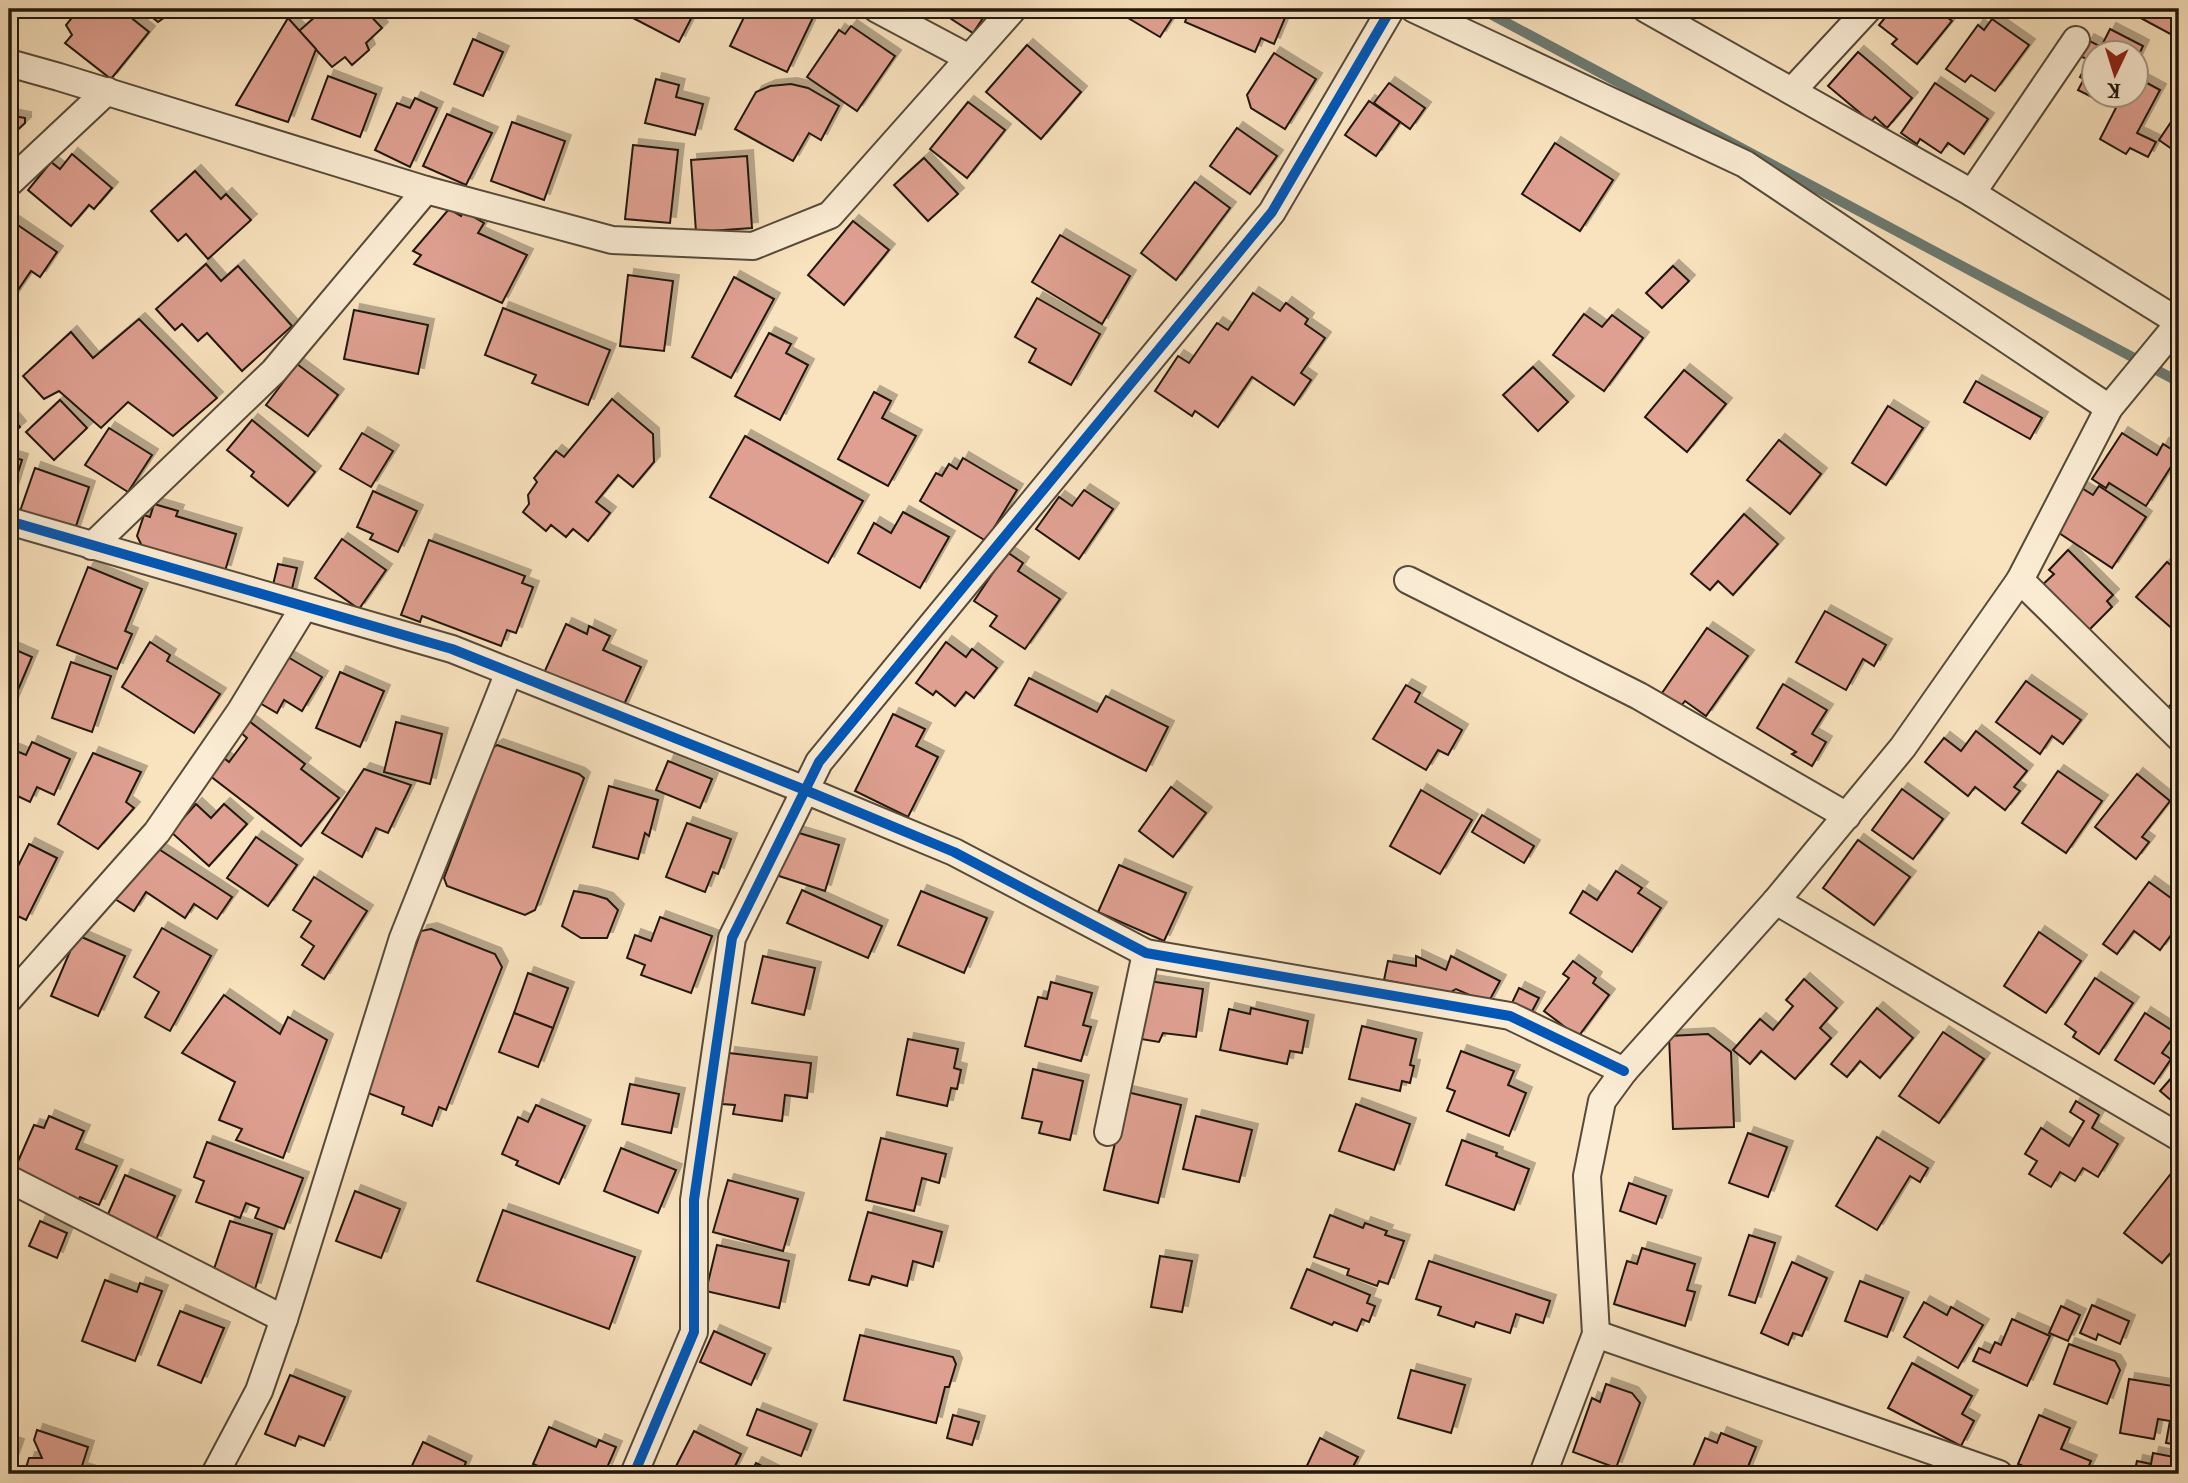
<svg xmlns="http://www.w3.org/2000/svg" width="2188" height="1483" viewBox="0 0 2188 1483" font-family="'IM FELL Double Pica',serif">
	<style>
		.lines { fill: none; stroke-linecap: round; stroke-linejoin: round }
		.stream { stroke: #6c7b72; stroke-width: 10 }
		.building { fill: #dfa091; stroke: #21170d; stroke-width: 2; filter: url(#shadow) }
		.street-casing { stroke: #574a3a; stroke-width: 30 }
		.street { stroke: #fbedd5; stroke-width: 26 }
		.cycleway-casing { stroke: #fbedd5; stroke-width: 15 }
		.cycleway { stroke: #0057b8; stroke-width: 10 }
	</style>
	<defs>
		<filter id="shadow"><feDropShadow dx="6" dy="-6" stdDeviation="0" flood-color="#0004"/></filter>
	</defs>
	<rect width="100%" height="100%" fill="#f9e3bf"/>
	<filter id="stains"><feTurbulence type="fractalNoise" baseFrequency=".00286" numOctaves="4"/><feColorMatrix values="0 0 0 0 .2 0 0 0 0 .09 0 0 0 0 .02 0 0 0 .5 -.17"/></filter>
	<radialGradient id="worn" r=".72"><stop offset=".6" stop-color="#630" stop-opacity="0"/><stop offset="1" stop-color="#630" stop-opacity=".3"/></radialGradient>
	<g class="lines">
		<polyline class="stream" points="1481,9 2179,382"/>
	</g>
	<g class="building">
		<polygon points="79,9 89,9 98,16 104,9 120,9 149,32 111,79 65,43 72,35 66,25"/>
		<polygon points="142,9 176,9 158,22"/>
		<polygon points="324,9 364,9 382,28 366,43 369,50 352,65 345,57 332,67 299,31"/>
		<polygon points="638,9 696,9 679,42 633,18"/>
		<polygon points="748,9 759,9 767,12 769,9 817,9 787,72 730,46"/>
		<polygon points="936,9 989,9 973,33"/>
		<polygon points="1113,9 1178,9 1160,37"/>
		<polygon points="1190,9 1277,9 1287,13 1274,44 1261,38 1255,52 1185,22"/>
		<polygon points="1892,9 1936,9 1952,21 1917,64 1892,44 1897,39 1879,25"/>
		<polygon points="2124,9 2179,9 2179,27 2174,36"/>
		<polygon points="288,18 316,49 288,122 236,105"/>
		<polygon points="1992,19 2029,45 1995,91 1971,75 1965,82 1946,69 1978,25 1984,30"/>
		<polygon points="851,26 895,56 857,111 807,77 839,30 845,34"/>
		<polygon points="2110,29 2143,46 2136,61 2136,52 2094,52 2094,94 2100,94 2098,100 2078,90 2084,79 2080,77 2089,60 2080,56 2088,40 2101,47"/>
		<polygon points="473,39 503,52 483,96 454,84"/>
		<polygon points="1027,45 1081,92 1041,139 986,92"/>
		<polygon points="1858,52 1912,98 1887,128 1875,117 1871,122 1828,86"/>
		<polygon points="1274,53 1316,79 1285,129 1251,108 1247,95"/>
		<polygon points="328,76 376,94 360,137 312,119"/>
		<polygon points="2136,77 2160,90 2137,133 2156,142 2148,157 2130,148 2126,154 2100,139 2123,94 2136,94"/>
		<polygon points="656,79 679,85 676,97 703,104 695,135 645,123"/>
		<polygon points="1389,83 1425,108 1410,129 1374,103"/>
		<polygon points="1935,83 1988,119 1964,154 1948,143 1941,153 1920,139 1917,144 1901,133"/>
		<polygon points="791,84 808,88 839,106 821,140 809,133 793,161 735,129 756,92 770,86"/>
		<polygon points="415,98 437,108 410,167 375,150 397,103 410,108"/>
		<polygon points="1369,101 1400,122 1376,156 1345,135"/>
		<polygon points="968,102 1005,130 967,178 930,149"/>
		<polygon points="2179,110 2179,154 2159,140"/>
		<polygon points="447,114 492,133 466,185 423,166"/>
		<polygon points="9,115 25,118 25,123 9,138"/>
		<polygon points="512,122 565,141 544,200 491,181"/>
		<polygon points="1237,128 1277,156 1250,194 1210,166"/>
		<polygon points="1555,143 1613,180 1580,231 1522,194"/>
		<polygon points="633,145 678,150 670,223 625,219"/>
		<polygon points="72,154 112,188 94,209 89,205 71,226 28,190 51,162 60,169"/>
		<polygon points="747,156 752,228 696,232 691,160"/>
		<polygon points="924,158 958,194 928,221 894,185"/>
		<polygon points="195,171 221,199 226,194 251,220 208,259 186,234 178,241 151,211"/>
		<polygon points="1195,182 1230,208 1176,280 1141,253"/>
		<polygon points="449,209 461,216 463,211 484,223 478,233 527,255 502,303 414,264 421,255 413,251"/>
		<polygon points="9,219 57,252 40,277 31,271 12,299 9,296"/>
		<polygon points="853,221 889,250 844,305 808,275"/>
		<polygon points="1060,235 1130,276 1102,324 1032,282"/>
		<polygon points="206,264 221,281 238,266 292,326 242,371 207,333 198,341 182,324 175,330 156,309"/>
		<polygon points="1673,266 1689,281 1662,308 1646,293"/>
		<polygon points="628,275 673,281 664,351 620,346"/>
		<polygon points="734,277 774,299 731,378 692,357"/>
		<polygon points="1253,293 1280,311 1286,303 1308,319 1305,324 1325,338 1301,373 1311,380 1294,405 1252,377 1218,427 1195,411 1192,416 1155,391 1178,356 1189,363 1217,323 1228,330"/>
		<polygon points="1037,298 1100,334 1071,385 1029,362 1036,349 1015,337"/>
		<polygon points="503,308 610,350 588,405 532,383 536,375 485,355"/>
		<polygon points="354,310 428,325 418,374 344,359"/>
		<polygon points="1584,314 1602,327 1612,315 1643,338 1604,391 1553,355"/>
		<polygon points="139,319 217,398 173,436 128,402 101,428 59,391 44,399 23,376 71,332 93,358"/>
		<polygon points="769,333 791,344 786,353 808,365 780,420 735,396"/>
		<polygon points="297,364 338,395 308,436 266,405"/>
		<polygon points="1533,367 1568,402 1538,431 1503,395"/>
		<polygon points="1684,370 1726,404 1687,452 1645,417"/>
		<polygon points="1976,381 2042,418 2030,439 1964,402"/>
		<polygon points="874,392 891,401 882,418 916,436 888,486 838,459"/>
		<polygon points="612,399 653,434 654,462 633,487 618,475 596,502 610,513 588,541 573,529 566,537 551,525 546,531 523,512 529,504 528,495 537,482 534,478 556,451 564,457"/>
		<polygon points="60,400 87,428 54,460 26,432"/>
		<polygon points="1888,406 1923,428 1886,485 1852,463"/>
		<polygon points="9,414 20,427 9,437"/>
		<polygon points="252,420 315,472 288,506 251,476 254,472 227,450"/>
		<polygon points="109,428 152,455 128,492 85,465"/>
		<polygon points="362,433 393,451 371,487 340,469"/>
		<polygon points="2122,433 2157,455 2163,444 2179,454 2146,506 2109,483 2106,488 2092,479"/>
		<polygon points="745,436 863,501 828,563 710,497"/>
		<polygon points="1779,440 1821,474 1790,514 1747,480"/>
		<polygon points="9,456 22,460 9,501"/>
		<polygon points="963,458 1017,490 986,541 920,501 936,473 942,476 949,464 957,469"/>
		<polygon points="35,468 89,487 73,535 18,517"/>
		<polygon points="2099,486 2146,517 2112,568 2053,529 2080,487 2093,495"/>
		<polygon points="1084,490 1113,509 1079,559 1036,529 1059,497 1072,506"/>
		<polygon points="373,491 417,511 398,552 370,539 373,534 357,527"/>
		<polygon points="154,504 178,511 176,516 236,534 225,571 145,552 137,536 144,515 150,517"/>
		<polygon points="903,512 949,537 920,588 858,553 874,523 891,533"/>
		<polygon points="1744,514 1778,544 1733,595 1718,581 1710,590 1691,574"/>
		<polygon points="342,539 386,570 359,609 315,578"/>
		<polygon points="429,540 525,576 522,583 533,587 516,633 507,630 501,646 422,616 420,622 401,615"/>
		<polygon points="2068,550 2113,595 2107,601 2112,607 2084,635 2038,589 2054,574 2049,570"/>
		<polygon points="1007,552 1023,563 1018,571 1060,599 1025,649 990,626 997,616 974,601"/>
		<polygon points="2167,562 2179,572 2179,628 2176,632 2136,597"/>
		<polygon points="278,564 297,568 290,597 271,593"/>
		<polygon points="88,567 142,589 125,631 132,634 117,669 57,645"/>
		<polygon points="1825,611 1886,645 1874,666 1863,659 1846,690 1796,662"/>
		<polygon points="566,624 587,634 589,626 610,636 603,650 641,667 622,709 544,673"/>
		<polygon points="1707,628 1748,656 1706,716 1685,701 1681,706 1662,693"/>
		<polygon points="150,642 170,655 167,661 220,694 194,733 122,687"/>
		<polygon points="946,642 966,657 972,649 997,668 974,698 966,692 955,706 936,691 933,695 916,683"/>
		<polygon points="9,647 32,657 9,711"/>
		<polygon points="286,656 322,677 302,711 284,700 277,713 258,702"/>
		<polygon points="71,662 111,676 92,732 52,718"/>
		<polygon points="340,672 384,691 360,747 316,728"/>
		<polygon points="1029,678 1097,712 1106,696 1168,727 1146,771 1015,705"/>
		<polygon points="2026,681 2081,720 2063,744 2052,736 2040,754 1996,722"/>
		<polygon points="1783,684 1827,710 1812,734 1826,742 1812,766 1792,754 1796,752 1757,728"/>
		<polygon points="1406,685 1420,693 1415,702 1462,730 1448,755 1438,750 1426,770 1373,739"/>
		<polygon points="2179,695 2179,731 2162,715"/>
		<polygon points="893,714 925,729 916,746 938,757 908,817 855,791"/>
		<polygon points="249,721 305,764 301,769 339,798 301,846 205,772 219,754 229,762 247,738 240,732"/>
		<polygon points="396,722 442,734 430,784 384,772"/>
		<polygon points="1976,731 2027,771 2014,787 2020,791 2005,810 1975,787 1968,796 1925,762 1944,738 1961,751"/>
		<polygon points="32,742 70,759 54,795 37,787 30,802 9,792 9,748 26,755"/>
		<polygon points="497,745 579,774 584,778 535,910 525,915 447,886 444,878 493,748"/>
		<polygon points="93,753 141,772 126,802 134,808 98,849 58,824"/>
		<polygon points="668,761 712,779 700,808 656,790"/>
		<polygon points="364,769 411,785 388,833 376,828 362,857 322,833"/>
		<polygon points="2058,771 2102,801 2066,853 2022,823"/>
		<polygon points="2137,774 2170,801 2142,837 2149,842 2136,859 2095,827"/>
		<polygon points="609,786 658,800 649,836 645,833 638,859 593,847"/>
		<polygon points="1171,787 1206,813 1173,857 1139,831"/>
		<polygon points="1902,789 1943,819 1913,859 1872,830"/>
		<polygon points="1421,790 1472,820 1440,874 1390,846"/>
		<polygon points="196,804 211,818 224,804 247,824 209,866 171,832"/>
		<polygon points="1482,815 1534,846 1524,863 1472,832"/>
		<polygon points="687,823 731,839 718,874 713,872 705,892 666,877"/>
		<polygon points="789,830 839,845 825,891 776,875"/>
		<polygon points="256,837 297,865 268,906 227,878"/>
		<polygon points="1858,840 1910,877 1874,925 1823,888"/>
		<polygon points="29,844 57,858 26,920 9,912 9,871 14,874"/>
		<polygon points="151,844 232,897 217,919 194,904 185,918 146,892 134,911 115,899"/>
		<polygon points="1119,865 1186,893 1164,941 1098,912"/>
		<polygon points="1616,871 1642,888 1638,893 1661,908 1632,952 1570,913 1583,891 1597,900"/>
		<polygon points="314,877 367,911 324,979 302,965 314,946 301,937 311,921 293,910"/>
		<polygon points="2149,882 2179,904 2179,924 2160,950 2134,931 2117,954 2103,944"/>
		<polygon points="802,890 882,926 868,958 787,923"/>
		<polygon points="574,891 591,894 607,899 618,910 607,938 581,938 562,926"/>
		<polygon points="921,891 987,918 964,973 898,945"/>
		<polygon points="660,917 712,936 691,993 641,975 645,965 627,958 635,935 651,941"/>
		<polygon points="162,928 211,956 170,1031 145,1017 159,992 134,977"/>
		<polygon points="431,929 495,954 502,967 446,1110 439,1107 432,1126 402,1114 404,1107 368,1093 370,1088 367,1084 421,931"/>
		<polygon points="2039,932 2081,961 2046,1013 2004,986"/>
		<polygon points="77,935 125,956 98,1016 51,996"/>
		<polygon points="763,956 815,968 804,1015 752,1003"/>
		<polygon points="1416,956 1446,970 1451,956 1500,981 1488,1003 1456,989 1449,993 1384,980 1388,961 1416,966"/>
		<polygon points="1573,961 1596,978 1593,983 1609,995 1578,1037 1544,1011 1569,978 1563,974"/>
		<polygon points="528,973 568,988 553,1028 514,1013"/>
		<polygon points="2095,978 2133,1003 2099,1054 2073,1037 2076,1032 2065,1024"/>
		<polygon points="1804,979 1837,1008 1820,1028 1831,1038 1795,1079 1761,1051 1750,1064 1733,1050 1760,1019 1773,1030 1793,1006 1786,1000"/>
		<polygon points="1149,981 1203,989 1196,1037 1163,1033 1159,1042 1141,1039"/>
		<polygon points="1051,982 1092,993 1083,1025 1091,1027 1081,1061 1025,1046 1038,997 1047,999"/>
		<polygon points="1519,988 1539,998 1529,1017 1510,1007"/>
		<polygon points="224,995 280,1034 288,1017 327,1040 283,1158 236,1140 242,1129 219,1120 235,1082 182,1053"/>
		<polygon points="1251,1008 1308,1021 1302,1053 1290,1051 1287,1064 1220,1050 1229,1009 1250,1014"/>
		<polygon points="1877,1008 1913,1038 1880,1078 1860,1061 1847,1077 1831,1064"/>
		<polygon points="514,1013 553,1028 538,1067 499,1052"/>
		<polygon points="2145,1013 2176,1033 2162,1053 2171,1059 2154,1084 2115,1060"/>
		<polygon points="1362,1026 1416,1039 1410,1065 1414,1066 1410,1083 1402,1081 1400,1091 1349,1079"/>
		<polygon points="1943,1032 1984,1059 1939,1123 1899,1096"/>
		<polygon points="1708,1034 1731,1052 1734,1127 1673,1129 1669,1036"/>
		<polygon points="908,1039 958,1049 954,1068 961,1070 957,1089 951,1088 947,1106 897,1095"/>
		<polygon points="1461,1051 1514,1071 1508,1085 1526,1093 1509,1136 1447,1111 1455,1091 1447,1088"/>
		<polygon points="729,1053 811,1063 807,1098 785,1095 782,1121 733,1114 735,1105 722,1104"/>
		<polygon points="1033,1069 1083,1081 1070,1140 1039,1133 1042,1122 1022,1118"/>
		<polygon points="2179,1069 2179,1107 2160,1091"/>
		<polygon points="630,1084 679,1094 671,1133 622,1124"/>
		<polygon points="1127,1092 1181,1105 1158,1203 1104,1190"/>
		<polygon points="2076,1101 2099,1115 2092,1128 2118,1144 2098,1177 2083,1168 2075,1181 2060,1172 2051,1187 2029,1174 2037,1161 2025,1154 2041,1128 2069,1146 2084,1121 2070,1112"/>
		<polygon points="1356,1104 1410,1124 1394,1170 1339,1151"/>
		<polygon points="536,1105 585,1126 559,1184 516,1165 518,1161 502,1154 518,1117 528,1122"/>
		<polygon points="49,1116 84,1131 76,1149 117,1166 99,1205 80,1197 78,1203 12,1175 34,1125 44,1128"/>
		<polygon points="1196,1116 1252,1130 1239,1182 1183,1169"/>
		<polygon points="1748,1133 1787,1147 1768,1197 1729,1183"/>
		<polygon points="1877,1137 1928,1168 1920,1182 1910,1176 1877,1230 1836,1206"/>
		<polygon points="881,1138 946,1154 939,1183 922,1178 914,1211 866,1200"/>
		<polygon points="1462,1140 1497,1153 1496,1156 1529,1169 1514,1210 1446,1185"/>
		<polygon points="207,1142 303,1178 284,1229 255,1218 259,1208 246,1203 240,1218 196,1202 204,1181 194,1177"/>
		<polygon points="621,1148 676,1170 658,1213 604,1191"/>
		<polygon points="2177,1166 2179,1168 2179,1243 2162,1263 2124,1233"/>
		<polygon points="125,1175 175,1196 155,1242 105,1221"/>
		<polygon points="728,1180 798,1199 783,1251 713,1232"/>
		<polygon points="1629,1183 1666,1196 1656,1224 1620,1211"/>
		<polygon points="355,1191 400,1209 381,1258 336,1241"/>
		<polygon points="503,1210 635,1257 609,1329 477,1281"/>
		<polygon points="868,1212 942,1232 933,1267 913,1261 907,1286 872,1276 869,1285 849,1280"/>
		<polygon points="1330,1215 1363,1228 1365,1223 1387,1231 1385,1235 1404,1241 1388,1284 1379,1281 1377,1286 1347,1275 1349,1269 1314,1257"/>
		<polygon points="40,1221 67,1233 57,1258 29,1246"/>
		<polygon points="230,1221 272,1234 255,1289 212,1275"/>
		<polygon points="1749,1235 1775,1243 1755,1303 1729,1295"/>
		<polygon points="717,1245 789,1261 779,1308 706,1291"/>
		<polygon points="1642,1248 1695,1264 1687,1290 1695,1292 1685,1326 1614,1304 1627,1261 1637,1264"/>
		<polygon points="1160,1256 1192,1261 1182,1312 1151,1307"/>
		<polygon points="1429,1261 1550,1301 1543,1323 1516,1314 1510,1333 1476,1322 1474,1327 1438,1315 1441,1307 1416,1299"/>
		<polygon points="1792,1262 1827,1278 1802,1336 1793,1333 1788,1345 1761,1333"/>
		<polygon points="1307,1269 1370,1295 1367,1303 1375,1306 1369,1322 1362,1319 1357,1331 1334,1322 1332,1325 1291,1308"/>
		<polygon points="105,1280 137,1292 140,1283 162,1291 135,1361 82,1341"/>
		<polygon points="1860,1281 1903,1298 1887,1337 1845,1321"/>
		<polygon points="1924,1302 1947,1315 1951,1307 1983,1325 1958,1368 1904,1337"/>
		<polygon points="2092,1305 2129,1321 2120,1344 2098,1334 2096,1340 2080,1333"/>
		<polygon points="2061,1306 2080,1315 2068,1341 2049,1333"/>
		<polygon points="180,1311 224,1328 201,1383 158,1365"/>
		<polygon points="2012,1319 2050,1336 2027,1386 1973,1361 1979,1348 1990,1353 1995,1342 2001,1345"/>
		<polygon points="714,1331 765,1354 751,1385 700,1362"/>
		<polygon points="860,1335 953,1357 956,1364 949,1387 945,1387 936,1423 844,1400"/>
		<polygon points="2069,1344 2115,1361 2120,1370 2107,1404 2054,1384"/>
		<polygon points="1912,1363 1972,1396 1962,1414 1974,1421 1961,1446 1888,1408"/>
		<polygon points="1411,1370 1465,1385 1451,1433 1398,1418"/>
		<polygon points="290,1375 345,1397 324,1446 299,1436 295,1446 265,1434"/>
		<polygon points="2129,1379 2179,1387 2179,1445 2166,1443 2170,1421 2158,1419 2154,1439 2120,1433"/>
		<polygon points="1606,1384 1632,1393 1640,1403 1616,1468 1573,1452 1592,1398 1600,1402"/>
		<polygon points="757,1409 811,1430 801,1456 747,1435"/>
		<polygon points="953,1415 979,1422 972,1445 947,1438"/>
		<polygon points="2039,1415 2070,1428 2061,1449 2091,1461 2085,1474 2043,1474 2018,1464"/>
		<polygon points="549,1427 596,1447 599,1440 616,1447 606,1470 598,1466 594,1474 558,1474 533,1464"/>
		<polygon points="37,1430 88,1447 81,1469 97,1474 24,1474 29,1458 42,1458 34,1440"/>
		<polygon points="694,1431 741,1454 732,1472 737,1474 672,1474"/>
		<polygon points="1721,1433 1756,1447 1745,1474 1690,1474 1705,1438 1717,1443"/>
		<polygon points="1320,1438 1358,1457 1349,1474 1303,1474"/>
		<polygon points="9,1442 18,1445 9,1470"/>
		<polygon points="423,1442 466,1462 461,1474 408,1474"/>
		<polygon points="2153,1453 2179,1458 2179,1474 2134,1474 2137,1461 2151,1464"/>
		<polygon points="756,1463 778,1474 750,1474"/>
	</g>
	<g class="lines">
		<defs>
			<g id="street">
				<polyline points="877,9 969,58"/>
				<polyline points="1414,9 1745,164 2109,408"/>
				<polyline points="1646,9 1972,193 2179,322"/>
				<polyline points="9,63 59,77 426,190 612,240 753,246 830,215 1013,9"/>
				<polyline points="1792,91 1868,9"/>
				<polyline points="9,183 107,91"/>
				<polyline points="1972,193 2076,40"/>
				<polyline points="9,521 452,649 805,790 954,852 1146,953 1510,1016 1624,1071"/>
				<polyline points="92,546 274,371 426,190"/>
				<polyline points="1408,580 1639,696 1847,816"/>
				<polyline points="2020,580 2179,737"/>
				<polyline points="1776,901 2179,1137"/>
				<polyline points="9,999 157,832 240,712 304,607"/>
				<polyline points="1108,1132 1146,953"/>
				<polyline points="9,1179 284,1319"/>
				<polyline points="1596,1334 1999,1474"/>
				<polyline points="215,1474 259,1391 284,1319 403,938 509,672"/>
				<polyline points="634,1474 694,1332 694,1200 732,938 819,762 1272,212 1391,9"/>
				<polyline points="1543,1474 1596,1334 1587,1176 1602,1101 1624,1071 1776,901 1903,747 2020,580 2109,408 2179,323"/>
			</g>
		</defs>
		<use href="#street" class="street-casing"/>
		<use href="#street" class="street"/>
		<defs>
			<g id="cycleway">
				<polyline points="9,521 452,649 805,790 954,852 1146,953 1510,1016 1624,1071"/>
				<polyline points="634,1474 694,1332 694,1200 732,938 819,762 1272,212 1391,9"/>
			</g>
		</defs>
		<use href="#cycleway" class="cycleway-casing"/>
		<use href="#cycleway" class="cycleway"/>
	</g>
	<rect width="2188" height="1483" fill="none" stroke="#f9e3bf" stroke-width="35"/>
	<rect x="10" y="10" width="2167" height="1462" fill="none" stroke="#21170d" stroke-width="3.5"/>
	<rect x="18" y="18" width="2153" height="1448" fill="none" stroke="#21170d" stroke-width="2"/>
	<g transform="translate(2115 74) rotate(184)"><circle r="33" fill="#fbedd5" stroke="#a49785" stroke-width="2"/>
	<path d="M0-5L12 26L0 18L-12 26Z" fill="#8f2418"/>
	<text y="-10" font-size="19" font-weight="bold" text-anchor="middle" fill="#21170d">K</text>
	</g>
	<rect width="100%" height="100%" filter="url(#stains)"/>
	<rect width="100%" height="100%" fill="url(#worn)"/>
</svg>
